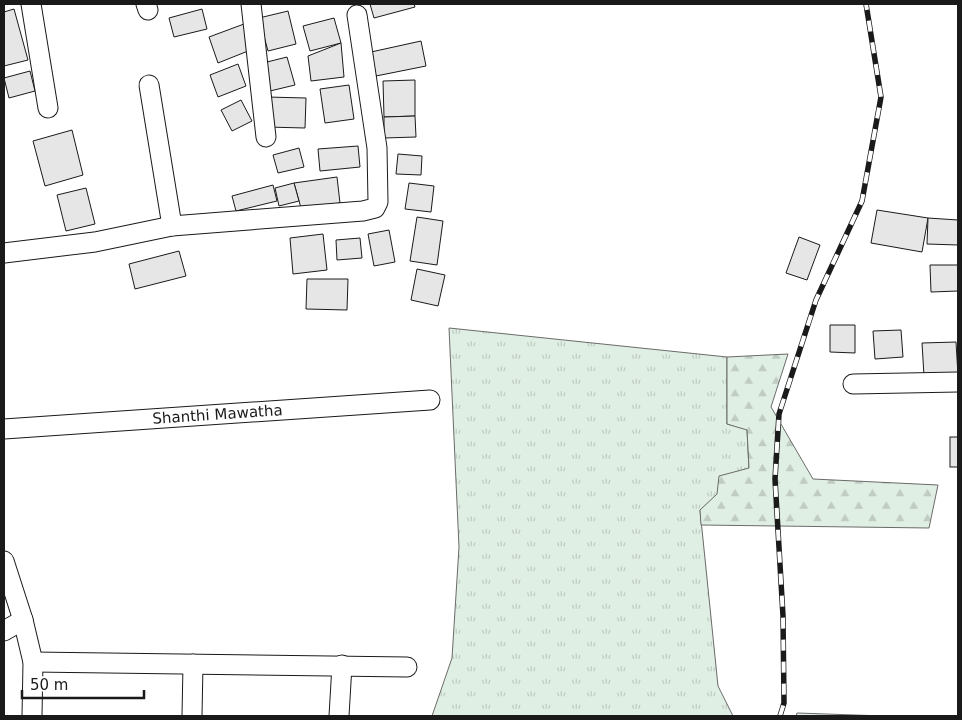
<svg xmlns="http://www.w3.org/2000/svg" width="962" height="720" viewBox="0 0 962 720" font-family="'DejaVu Sans',sans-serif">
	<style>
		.grass { fill: url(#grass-tufts); stroke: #6a6a6a }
		.forest { fill: url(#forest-firs); stroke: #6a6a6a }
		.building { fill: #e6e6e6; stroke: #1a1a1a }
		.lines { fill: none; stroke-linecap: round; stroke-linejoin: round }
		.minor-casing { stroke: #1a1a1a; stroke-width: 21 }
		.minor { stroke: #fff; stroke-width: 19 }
		.rail-casing { stroke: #1a1a1a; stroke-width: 5.5 }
		.rail { stroke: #fff; stroke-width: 4; stroke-dasharray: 11; stroke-linecap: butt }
		.labels { text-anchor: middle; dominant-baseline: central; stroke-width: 4; stroke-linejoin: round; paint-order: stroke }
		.street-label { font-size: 15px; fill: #1a1a1a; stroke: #fff }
	</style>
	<defs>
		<pattern id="grass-tufts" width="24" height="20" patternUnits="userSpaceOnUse" patternTransform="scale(1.25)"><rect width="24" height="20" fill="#e0efe3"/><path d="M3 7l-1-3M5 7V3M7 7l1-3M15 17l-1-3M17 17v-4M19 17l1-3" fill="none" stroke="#c0ccc2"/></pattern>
		<pattern id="forest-firs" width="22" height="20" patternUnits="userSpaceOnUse" patternTransform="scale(1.25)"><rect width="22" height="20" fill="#e0efe3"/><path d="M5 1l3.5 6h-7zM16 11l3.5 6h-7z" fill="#c0ccc2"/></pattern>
	</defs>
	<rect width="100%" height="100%" fill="#fff"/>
	<polygon class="grass" points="449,328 727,357 727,424 747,429 749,469 700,510 718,686 733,716 432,716 452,658 459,547"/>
	<g class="forest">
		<polygon points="788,354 771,407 813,479 938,485 929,528 701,525 700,510 717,494 719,476 749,468 747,430 727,424 727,357"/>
		<polygon points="797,713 884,716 796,716"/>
	</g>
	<g class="building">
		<polygon points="370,4 414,4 415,7 374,18"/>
		<polygon points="14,9 28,60 4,66 4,12"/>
		<polygon points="202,9 207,29 174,37 169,18"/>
		<polygon points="288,11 296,44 268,51 259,18"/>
		<polygon points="334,18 341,43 310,51 303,26"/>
		<polygon points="244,24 253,49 218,63 209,37"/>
		<polygon points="421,41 426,66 376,76 371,52"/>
		<polygon points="341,43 344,77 311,81 308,56"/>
		<polygon points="287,57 295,85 270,91 263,63"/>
		<polygon points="238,64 246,86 218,97 210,75"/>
		<polygon points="30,71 35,91 9,98 4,78"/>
		<polygon points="415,80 415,116 384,117 383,81"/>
		<polygon points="349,85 354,119 325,123 320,89"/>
		<polygon points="267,97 306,98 305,128 266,127"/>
		<polygon points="241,100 252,121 232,131 221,110"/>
		<polygon points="415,116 416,137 384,138 384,117"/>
		<polygon points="72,130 83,175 45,186 33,141"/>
		<polygon points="358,146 360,167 320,171 318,149"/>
		<polygon points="299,148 304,167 278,173 273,155"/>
		<polygon points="398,154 422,156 421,175 396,174"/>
		<polygon points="337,177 340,203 301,208 294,183"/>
		<polygon points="294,183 299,201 279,206 275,188"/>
		<polygon points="409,183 434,186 431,212 405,209"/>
		<polygon points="273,185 277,201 236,211 232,196"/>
		<polygon points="86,188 95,224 66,231 57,195"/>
		<polygon points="877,210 928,218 922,252 871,243"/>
		<polygon points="417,217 443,221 437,265 410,261"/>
		<polygon points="928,218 958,220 958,245 927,244"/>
		<polygon points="389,230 395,262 374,266 368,234"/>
		<polygon points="323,234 327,270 293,274 290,238"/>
		<polygon points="799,237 820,245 807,280 786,273"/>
		<polygon points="360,238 362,258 337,260 336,240"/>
		<polygon points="179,251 186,276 135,289 129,264"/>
		<polygon points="930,265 958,265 958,291 931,292"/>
		<polygon points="417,269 445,275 438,306 411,300"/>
		<polygon points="307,279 348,279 347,310 306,309"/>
		<polygon points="830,325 855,325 855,353 830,352"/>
		<polygon points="901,330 903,357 875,359 873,331"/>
		<polygon points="956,342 958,375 924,376 922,343"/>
		<rect x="950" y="437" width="8" height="30"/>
	</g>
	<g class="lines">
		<defs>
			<g id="minor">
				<polyline points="31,4 48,108"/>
				<polyline points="146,4 148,10"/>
				<polyline points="251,4 266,137"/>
				<polyline points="149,85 172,226"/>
				<polyline points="4,253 95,242 172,226 363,211 375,208 378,202 377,148 357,15"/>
				<polyline points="853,384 958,382"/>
				<path id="s1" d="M4 429 430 400"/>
				<polyline points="4,561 23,620 4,631"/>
				<polyline points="23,620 33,662 32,716"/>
				<polyline points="33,662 407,667"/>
				<polyline points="192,716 193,664"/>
				<polyline points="339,716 342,665"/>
			</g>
		</defs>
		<use href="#minor" class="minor-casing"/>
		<use href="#minor" class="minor"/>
		<defs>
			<polyline id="rail" points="780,716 784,703 783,616 775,479 779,414 816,300 862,201 881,97 866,4"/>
		</defs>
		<use href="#rail" class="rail-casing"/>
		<use href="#rail" class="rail"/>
	</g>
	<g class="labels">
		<g class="street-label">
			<text stroke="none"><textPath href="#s1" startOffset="214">Shanthi Mawatha</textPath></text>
		</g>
	</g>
	<rect width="962" height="720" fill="none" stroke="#1a1a1a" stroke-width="10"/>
	<path d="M22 690v8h122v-8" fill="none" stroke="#1a1a1a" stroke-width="2.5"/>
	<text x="30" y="690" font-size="15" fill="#1a1a1a" stroke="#ffffff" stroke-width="4" paint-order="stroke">50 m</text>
</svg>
